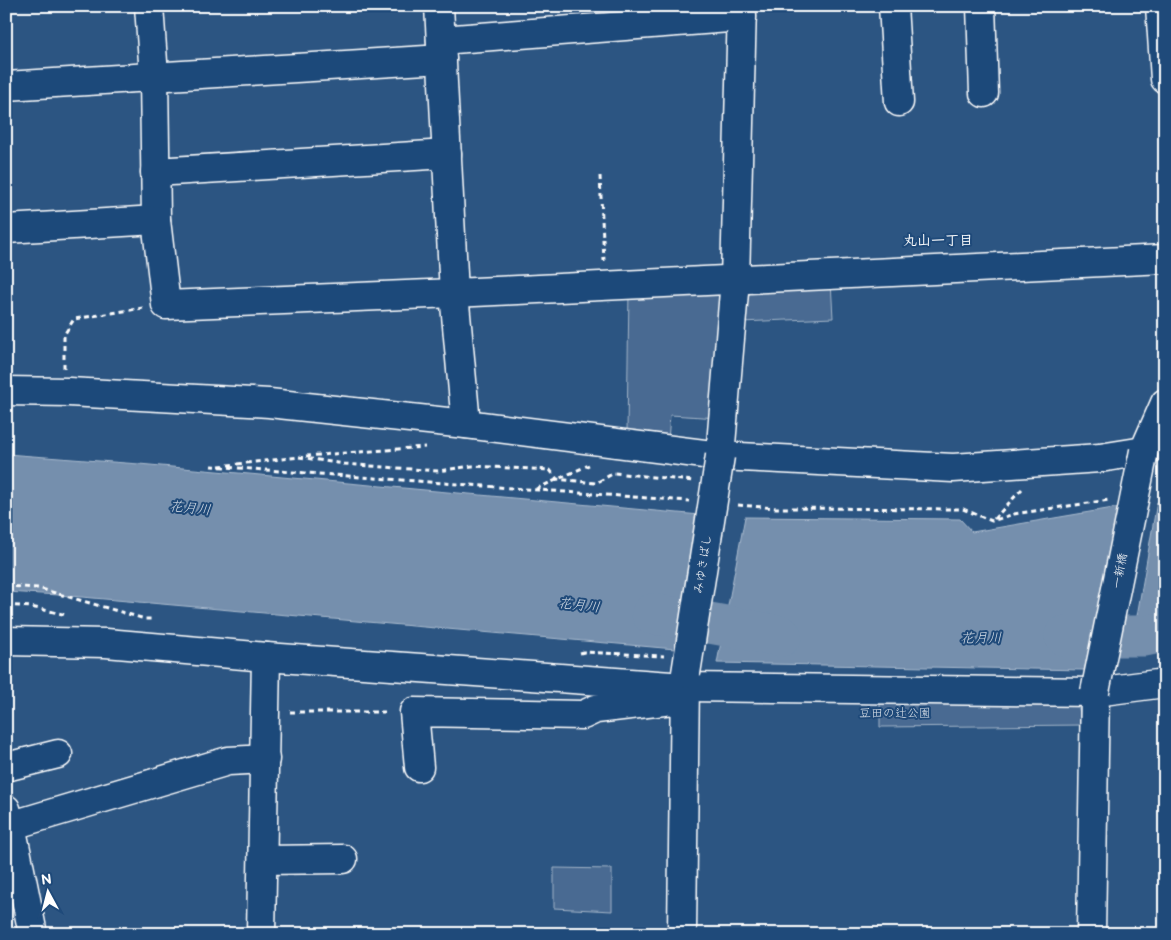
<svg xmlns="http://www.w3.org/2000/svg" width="1171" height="940" viewBox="0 0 1171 940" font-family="'Balsamiq Sans','Klee One',sans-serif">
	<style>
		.green { fill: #486b92; stroke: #a4b5c8 }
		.water { fill: #748fad; stroke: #acbcce }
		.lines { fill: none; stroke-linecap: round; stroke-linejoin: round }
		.river { stroke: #748fad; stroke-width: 41 }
		.minor-casing { stroke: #fff; stroke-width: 31 }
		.path { stroke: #fff; stroke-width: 3; stroke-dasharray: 5 4; stroke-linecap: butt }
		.minor { stroke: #1f4a7a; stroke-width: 28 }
		.minor-bridge-casing { stroke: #fff; stroke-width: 31; stroke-linecap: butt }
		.minor-bridge { stroke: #1f4a7a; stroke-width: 28 }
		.labels { text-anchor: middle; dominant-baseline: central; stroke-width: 4; stroke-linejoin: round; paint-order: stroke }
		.street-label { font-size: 12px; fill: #fff; stroke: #1f4a7a }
		.park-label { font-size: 12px; fill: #dae1e9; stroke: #1f4a7a }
		.neighbourhood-label { font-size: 14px; font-weight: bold; fill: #fff; stroke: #1f4a7a }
		.water-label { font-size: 14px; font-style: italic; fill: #d5dde6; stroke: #1f4a7a }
	</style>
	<rect width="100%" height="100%" fill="#2c5582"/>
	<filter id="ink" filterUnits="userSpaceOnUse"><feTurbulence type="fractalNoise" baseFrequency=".02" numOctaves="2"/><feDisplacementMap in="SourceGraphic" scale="10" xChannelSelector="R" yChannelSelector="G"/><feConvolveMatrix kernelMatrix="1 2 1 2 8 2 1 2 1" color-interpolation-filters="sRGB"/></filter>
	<g filter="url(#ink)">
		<g class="green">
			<polygon points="831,282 833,318 741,322 746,285"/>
			<polygon points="730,284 719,418 670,415 668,441 627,432 629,290"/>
			<polygon points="880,698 1078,703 1082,725 880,727"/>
			<polygon points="554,868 612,869 612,911 554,908"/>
		</g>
		<g class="water">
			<polygon points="6,454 139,464 700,515 675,649 59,595 6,592"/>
			<polygon points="1157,502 1165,502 1165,646 1131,650"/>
			<polygon points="1125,506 1101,612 1084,670 717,663 745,517 960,519 972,532"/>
		</g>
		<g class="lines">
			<g class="river">
				<polyline points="652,614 682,618 781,636"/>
				<polyline points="1065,636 1145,636 1165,632"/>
			</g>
			<defs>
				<g id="minor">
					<polyline points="149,6 154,76 156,220 166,305 454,293 1165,259"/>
					<polyline points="439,6 454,293 466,424"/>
					<polyline points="893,6 899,102"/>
					<polyline points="981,6 984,93"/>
					<polyline points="1160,6 1165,79"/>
					<polyline points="441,40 742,17"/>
					<polyline points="6,86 442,59"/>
					<polyline points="155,172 447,154"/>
					<polyline points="6,229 156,220"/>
					<polyline points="6,391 69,392 269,403 466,424 720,456 953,468 1100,458 1144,451 1165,443"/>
					<polyline points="1144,451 1165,403"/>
					<polyline points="720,456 735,280 742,6"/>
					<polyline points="6,641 106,643 266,657 685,687 1095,692 1165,683"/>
					<polyline points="6,767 58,754"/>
					<polyline points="419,767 414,712 583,715 596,709 681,699"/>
					<polyline points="6,809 11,825 33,934"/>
					<polyline points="6,827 228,761 265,759"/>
					<polyline points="263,860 343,859"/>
					<polyline points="261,934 266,657"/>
					<polyline points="682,934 685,679"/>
					<polyline points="1091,934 1095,692"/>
				</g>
			</defs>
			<use href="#minor" class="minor-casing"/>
			<g class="path">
				<polyline points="600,176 604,261"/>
				<polyline points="64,368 64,335 74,319 143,308"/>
				<polyline points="306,456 425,447"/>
				<polyline points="299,457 344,464 438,471 472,466 550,470 557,479 596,483 614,473 693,481"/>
				<polyline points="211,466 689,501"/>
				<polyline points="219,466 300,457"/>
				<polyline points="536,489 589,465"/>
				<polyline points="738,505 776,508 963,509 992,521 1014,514 1109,500"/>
				<polyline points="994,519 1022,489"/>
				<polyline points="6,586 38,588 145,619 151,619"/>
				<polyline points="6,605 31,607 67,615"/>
				<polyline points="580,653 584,652 664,656"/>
				<polyline points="290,712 389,712"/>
			</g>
			<use href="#minor" class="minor"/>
			<defs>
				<g id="minor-bridge">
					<polyline points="686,673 720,456"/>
					<polyline points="1095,692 1144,451"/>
				</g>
			</defs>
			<use href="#minor-bridge" class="minor-bridge-casing"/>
			<use href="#minor-bridge" class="minor-bridge"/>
		</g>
	</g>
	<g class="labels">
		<g class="street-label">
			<text transform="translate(703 564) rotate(-81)">みゆきばし</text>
			<text transform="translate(1120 571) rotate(-79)">一新橋</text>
		</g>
		<g class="park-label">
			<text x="895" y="713">豆田の辻公園</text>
		</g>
		<g class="neighbourhood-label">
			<text x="938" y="240">丸山一丁目</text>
		</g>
		<g class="water-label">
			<text transform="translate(190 508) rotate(6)">花月川</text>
			<text transform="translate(579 605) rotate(7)">花月川</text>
			<text transform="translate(981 638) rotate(-1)">花月川</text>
		</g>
	</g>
	<rect width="1171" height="940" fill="none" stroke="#1f4a7a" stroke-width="25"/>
	<rect x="12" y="12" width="1146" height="915" fill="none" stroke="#fff" stroke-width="2" filter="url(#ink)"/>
	<g transform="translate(48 892) rotate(353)" stroke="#1f4a7a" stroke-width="4" paint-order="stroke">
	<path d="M0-4L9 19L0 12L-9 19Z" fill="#ffffff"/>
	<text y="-8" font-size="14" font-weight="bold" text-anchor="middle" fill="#ffffff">N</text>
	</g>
</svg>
